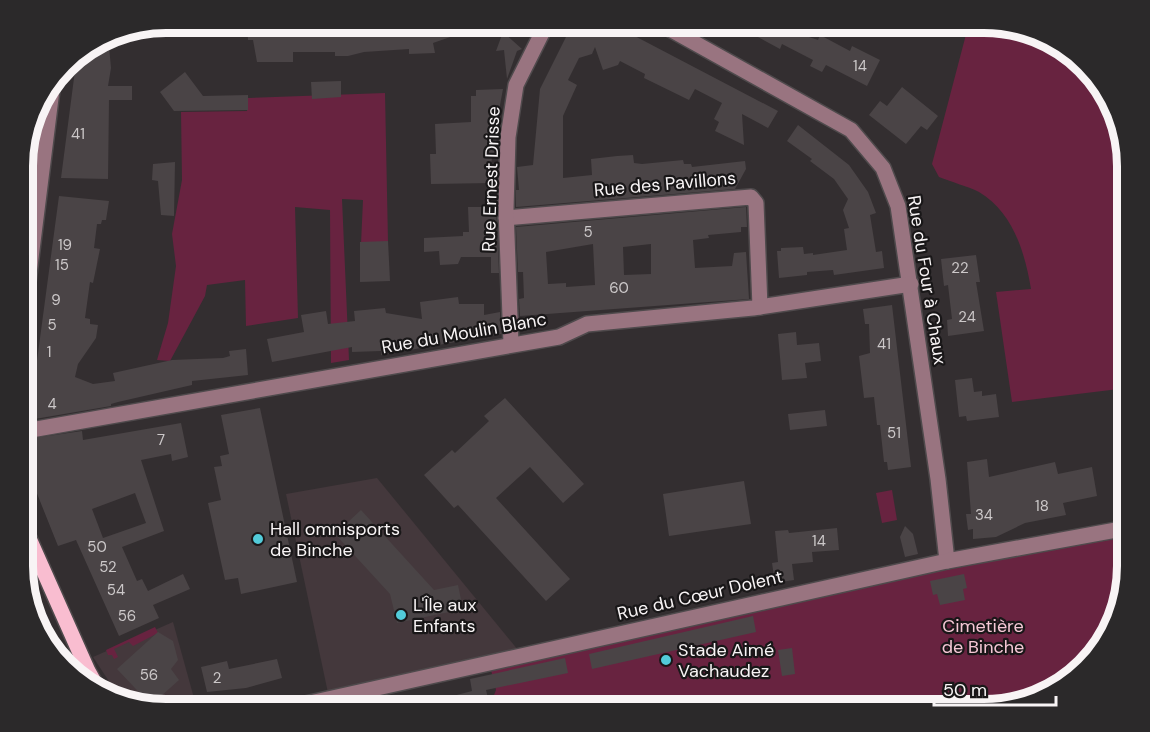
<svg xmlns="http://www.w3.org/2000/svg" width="1150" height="732" viewBox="0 0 1150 732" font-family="'DM Sans',sans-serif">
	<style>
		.built { fill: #44383c }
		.green { fill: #682340 }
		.building { fill: #4a4446; fill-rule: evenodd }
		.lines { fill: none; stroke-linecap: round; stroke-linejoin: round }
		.minor-casing { stroke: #4f4a4c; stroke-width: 18 }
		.major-casing { stroke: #4f4a4c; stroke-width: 18 }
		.minor { stroke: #997480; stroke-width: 15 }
		.major { stroke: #f9bdd0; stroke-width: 15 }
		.poi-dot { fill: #52cbd9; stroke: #191718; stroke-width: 2 }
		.labels { text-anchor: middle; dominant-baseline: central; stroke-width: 4.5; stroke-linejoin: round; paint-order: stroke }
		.number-label { font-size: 15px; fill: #ccc8c9 }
		.street-label { font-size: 18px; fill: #f8f4f5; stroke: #191718 }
		.poi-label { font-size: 18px; fill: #f8f4f5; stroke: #191718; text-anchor: start }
		.park-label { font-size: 18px; fill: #f5c7d5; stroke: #191718 }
		.rim { fill: none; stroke: #f8f4f5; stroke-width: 8 }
	</style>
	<rect width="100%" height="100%" fill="#332e30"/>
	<g class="built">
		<polygon points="377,478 518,650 328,693 286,494"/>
		<polygon points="173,622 197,709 166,709 118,695 93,657"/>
	</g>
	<g class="green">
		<path d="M969 23H984L1063 47 1108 94 1127 156V388L1012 402 996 292 1031 289C1025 253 1013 212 979 192 967 186 951 182 939 177L932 164Z"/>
		<polygon points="385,93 388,242 361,244 363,200 342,199 349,360 331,363 330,210 295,207 298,318 246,326 245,280 207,285 205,296 170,361 157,360 168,323 176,266 172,234 182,180 181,112 247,111 248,98"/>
		<polygon points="892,490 897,520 882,523 876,493"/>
		<polygon points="1119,537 1119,599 1103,645 1056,690 993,709 493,709 491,703 496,690 491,670 856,587"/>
		<polygon points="155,627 158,633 133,646 129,642 114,649 118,657 114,659 112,655 108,655 106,650"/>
	</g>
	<g class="building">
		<polygon points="247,22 452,22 459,34 433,43 435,53 409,54 409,49 364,52 348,56 335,56 335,52 293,52 293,62 257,62 253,40 248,40"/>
		<polygon points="580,22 608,22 778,111 768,128 742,114 744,145 715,131 719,122 714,119 722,103 695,89 689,100 644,78 645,74 620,61 618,65 603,70 595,47 592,54 579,58 568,80 577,85 563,116 563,178 592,175 591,159 617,156 633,155 634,163 642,164 683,160 684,164 691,164 692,167 745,161 746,169 735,189 516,207 516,190 519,190 517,167 533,165 540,89 566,37 574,24"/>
		<polygon points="730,22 761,22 772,28 780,22 806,36 818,40 820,35 850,51 852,46 880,60 867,86 826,65 822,72 810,66 813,60 782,44 780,49"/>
		<polygon points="503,32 522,49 517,51 507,79 504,50 496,51"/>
		<polygon points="109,46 111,68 108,86 132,86 132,100 109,100 108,179 61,178 77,55 90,47"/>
		<polygon points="185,72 203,96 248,95 248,110 174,111 160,92"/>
		<polygon points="341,81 341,97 312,99 311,82"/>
		<polygon points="902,87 938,116 927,130 921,126 906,144 869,115 880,101 887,106"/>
		<polygon points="503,89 497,121 496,158 492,158 490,172 492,183 431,184 430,154 436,154 435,124 471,122 471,96 476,96 476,90"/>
		<polygon points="798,125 849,165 868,192 876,213 870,215 876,252 882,251 884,268 834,275 833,270 807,272 807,275 779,278 777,251 781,251 781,248 803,247 804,254 813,253 813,255 847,250 844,229 849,228 843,210 848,199 834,179 810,161 812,159 787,141"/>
		<polygon points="175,162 174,216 161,215 158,181 152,180 153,164"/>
		<polygon points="59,196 109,201 106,220 102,220 101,224 97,224 94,248 100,249 93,283 90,282 85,318 90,319 90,324 98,325 96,338 78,364 75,377 93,384 115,381 113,373 172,360 223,358 230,356 229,351 246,349 248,375 192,381 192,385 118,402 111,404 111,406 29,420 30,414 24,410 32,398"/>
		<polygon points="468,207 496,207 499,273 491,273 491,257 461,257 458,264 440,265 439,251 424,252 424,238 463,236 463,232 469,232"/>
		<path d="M746 207 747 227H741V232L708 235 709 238 693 240 695 268 732 266 734 253 746 252 749 299 520 316 519 299 524 298 523 272H518L516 227ZM593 244 595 285 566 287V283L548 284 546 252ZM651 244V274L624 275 623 247Z"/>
		<polygon points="388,241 390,281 360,282 360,242"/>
		<polygon points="976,255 980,282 976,282 984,331 948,336 947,320 952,319 948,285 944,286 941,259"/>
		<polygon points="458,297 459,304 484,304 484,315 500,312 501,334 381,355 381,351 352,352 352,347 272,362 267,339 304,332 301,315 326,311 328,324 355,321 354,311 385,308 386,313 422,319 420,302"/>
		<polygon points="892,305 911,467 888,470 887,462 884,462 880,425 877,425 874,397 864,398 859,356 870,353 869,324 865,324 863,309"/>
		<polygon points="796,332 797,345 819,343 821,361 805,363 807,378 782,380 778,334"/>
		<polygon points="972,378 974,392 982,391 982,396 996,394 999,417 967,421 966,416 959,417 955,380"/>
		<polygon points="505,398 584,484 563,503 530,467 496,498 570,579 546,601 458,505 454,508 424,475 452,450 455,453 489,421 484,416"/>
		<polygon points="260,408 297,582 241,594 238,578 225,580 208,503 221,500 214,467 222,466 220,456 229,454 221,415"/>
		<polygon points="825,410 827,426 790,430 788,414"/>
		<path d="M181 423 188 457 172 461 171 454 141 460 164 531 122 547 137 581 142 579 148 591 183 574 190 589 153 605 159 618 119 636 76 540 58 546 32 481 24 446 26 445 27 439 82 431 83 440ZM135 493 146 523 103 538 92 509Z"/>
		<polygon points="987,459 989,477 1055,462 1058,474 1092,467 1097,496 1063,503 1066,515 1025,523 996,537 973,539 973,529 968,530 966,514 971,514 967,462"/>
		<polygon points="744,481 751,524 669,536 663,494"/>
		<polygon points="361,510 434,590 458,585 463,609 397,623 390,594 335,534"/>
		<polygon points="905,526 913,534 918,554 905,557 900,537"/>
		<polygon points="837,528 839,550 812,552 813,562 792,564 794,580 775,583 772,563 778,562 775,531 788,530 789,533"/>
		<polygon points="964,574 967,588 963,589 965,600 940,605 937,594 933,595 930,581"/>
		<polygon points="753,616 756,632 592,669 589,654"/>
		<polygon points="158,632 173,641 178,660 171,669 179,680 151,705 117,669"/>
		<polygon points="792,648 795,674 782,676 778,650"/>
		<polygon points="565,658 568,673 486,690 489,702 464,707 464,709 448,709 445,698 472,691 470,679"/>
		<polygon points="277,659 282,678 246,688 207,692 201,667 227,661 229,669"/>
	</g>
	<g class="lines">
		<defs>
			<g id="minor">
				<polyline points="659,23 851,130 883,168 898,206 938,479 947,561"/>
				<polyline points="506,218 751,197 756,203 760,307"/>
				<polyline points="24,314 53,82"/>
				<polyline points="511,344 506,209 508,137 516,85 547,23"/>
				<polyline points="24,429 31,430 559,337 587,324 753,308 911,284"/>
				<polyline points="283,709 947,561 1127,528"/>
			</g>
			<polyline id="major" points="24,527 88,671 98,689"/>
		</defs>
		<use href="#minor" class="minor-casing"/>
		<use href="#major" class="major-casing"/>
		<use href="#minor" class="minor"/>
		<use href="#major" class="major"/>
	</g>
	<g class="poi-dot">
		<circle cx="258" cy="539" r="6"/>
		<circle cx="401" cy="615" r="6"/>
		<circle cx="666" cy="660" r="6"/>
	</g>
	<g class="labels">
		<g class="number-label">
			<text x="860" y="66">14</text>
			<text x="78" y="134">41</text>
			<text x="588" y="232">5</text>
			<text x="65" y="245">19</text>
			<text x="62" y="265">15</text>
			<text x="960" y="268">22</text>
			<text x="619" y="288">60</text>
			<text x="56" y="300">9</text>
			<text x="967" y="317">24</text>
			<text x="52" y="325">5</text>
			<text x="884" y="344">41</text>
			<text x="49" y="352">1</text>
			<text x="52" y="404">4</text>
			<text x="894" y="433">51</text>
			<text x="161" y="440">7</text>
			<text x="1042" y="506">18</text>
			<text x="984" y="515">34</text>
			<text x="819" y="541">14</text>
			<text x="97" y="547">50</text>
			<text x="108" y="567">52</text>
			<text x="116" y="590">54</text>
			<text x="127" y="616">56</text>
			<text x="149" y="675">56</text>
			<text x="217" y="678">2</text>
		</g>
		<g class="street-label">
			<text transform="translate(491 179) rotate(-88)">Rue Ernest Drisse</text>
			<text transform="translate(665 184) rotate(-5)">Rue des Pavillons</text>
			<text transform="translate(927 280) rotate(81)">Rue du Four à Chaux</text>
			<text transform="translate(464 333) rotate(-10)">Rue du Moulin Blanc</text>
			<text transform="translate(700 595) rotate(-13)">Rue du Cœur Dolent</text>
		</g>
		<g class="poi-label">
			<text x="270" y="529">Hall omnisports<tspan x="270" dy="21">de Binche</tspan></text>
			<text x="413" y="605">L'Île aux<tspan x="413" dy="21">Enfants</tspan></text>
			<text x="678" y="650">Stade Aimé<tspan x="678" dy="21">Vachaudez</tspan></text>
		</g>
		<g class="park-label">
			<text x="983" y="626">Cimetière<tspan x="983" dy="21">de Binche</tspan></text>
		</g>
	</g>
	<path d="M0 0H1150V732H0ZM166 33H984A133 133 0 0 1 1117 166V566A133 133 0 0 1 984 699H166A133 133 0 0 1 33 566V166A133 133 0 0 1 166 33Z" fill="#2b292a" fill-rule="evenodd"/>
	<path class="rim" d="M166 33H984A133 133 0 0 1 1117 166V566A133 133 0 0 1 984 699H166A133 133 0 0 1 33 566V166A133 133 0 0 1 166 33Z"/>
	<path d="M934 696v9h122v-9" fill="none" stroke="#f8f4f5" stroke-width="3"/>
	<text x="943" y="696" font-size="18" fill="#f8f4f5" stroke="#191718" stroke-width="4.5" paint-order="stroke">50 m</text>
</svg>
